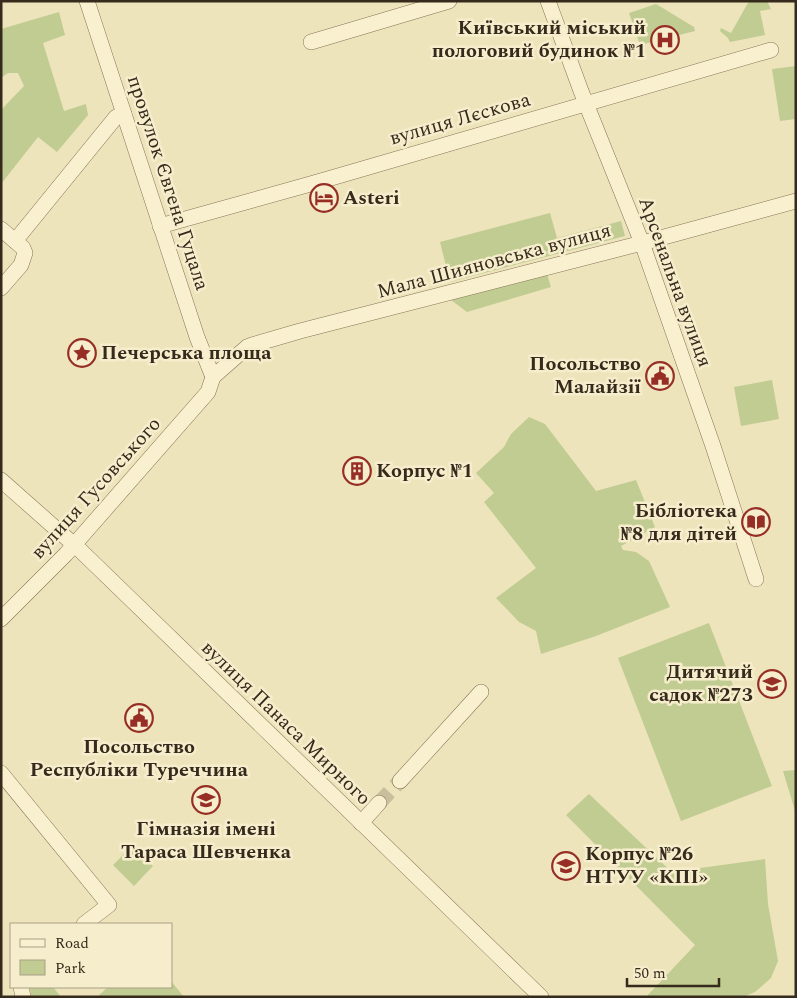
<svg xmlns="http://www.w3.org/2000/svg" width="797" height="998" viewBox="0 0 797 998" font-family="Spectral,serif">
	<style>
		.green { fill: #c0cc91 }
		.lines { fill: none; stroke-linecap: round; stroke-linejoin: round }
		.minor-tunnel { stroke: #c9bf9c; stroke-width: 15; stroke-dasharray: 15 8; stroke-linecap: butt }
		.minor-casing { stroke: #867456; stroke-width: 16 }
		.minor { stroke: #f9f0cf; stroke-width: 15 }
		.labels { text-anchor: middle; dominant-baseline: central; stroke-width: 5; stroke-linejoin: round; paint-order: stroke }
		.poi-label { font-size: 20px; font-weight: bold; fill: #352a1b; stroke: #f6edcc; text-anchor: end }
		.street-label { font-size: 20px; fill: #352a1b; stroke: #f6edcc }
	</style>
	<rect width="100%" height="100%" fill="#eee4bc"/>
	<g class="green">
		<polygon points="749,1 767,1 771,9 760,11 765,35 730,42 728,38 720,31 721,28 731,33"/>
		<polygon points="656,4 694,27 695,31 640,45 629,13"/>
		<polygon points="59,12 65,35 43,43 64,111 86,104 88,115 57,152 38,137 1,184 1,110 24,86 18,73 8,73 1,78 1,29"/>
		<polygon points="796,66 796,119 780,121 772,69"/>
		<polygon points="550,213 557,238 621,221 625,236 450,282 440,242"/>
		<polygon points="547,274 551,287 467,312 451,300"/>
		<polygon points="772,380 779,419 741,426 734,387"/>
		<polygon points="529,417 545,424 596,491 636,480 655,527 621,546 623,550 636,552 649,561 670,607 596,636 541,654 536,631 519,622 496,598 536,568 484,502 494,493 476,473 504,447 511,434"/>
		<polygon points="709,623 772,786 681,821 618,658"/>
		<polygon points="796,770 796,814 783,771"/>
		<polygon points="589,794 676,876 700,868 765,859 768,904 778,961 771,978 755,992 743,997 646,997 695,945 566,815"/>
		<polygon points="132,846 153,866 134,886 113,865"/>
		<polygon points="171,981 184,997 97,997 108,987 171,987"/>
		<polygon points="30,987 53,987 61,997 31,997"/>
	</g>
	<g class="lines">
		<polyline class="minor-tunnel" points="379,803 400,781"/>
		<defs>
			<g id="minor">
				<polyline points="87,1 197,337 213,377"/>
				<polyline points="548,1 581,91 642,243 713,446 756,579"/>
				<polyline points="311,42 449,1"/>
				<polyline points="160,226 314,183 771,50"/>
				<polyline points="1,229 23,248 25,253 21,265 1,288"/>
				<polyline points="15,241 116,117 124,114"/>
				<polyline points="213,377 247,347 252,345 300,331 642,243 796,201"/>
				<polyline points="1,480 80,550 541,997"/>
				<polyline points="1,619 66,554 208,392 213,377"/>
				<polyline points="1,773 109,905 84,924"/>
				<polyline points="400,781 481,692"/>
				<polyline points="361,823 379,803"/>
				<polyline points="21,987 23,997"/>
			</g>
		</defs>
		<use href="#minor" class="minor-casing"/>
		<use href="#minor" class="minor"/>
	</g>
	<defs>
		<symbol id="hospital-ring" viewBox="-11 -11 22 22"><circle r="9.5" fill="#f6edcc" stroke="#962e25" stroke-width="1.5"/><path d="M-5-5h3v3.5h4V-5h3V5h-3V1.5h-4V5h-3Z" fill="#962e25"/></symbol>
		<symbol id="hotel-ring" viewBox="-11 -11 22 22"><circle r="9.5" fill="#f6edcc" stroke="#962e25" stroke-width="1.5"/><path d="M-6-4.5h1.5V1H6V5H4.5V3h-9V5H-6ZM-4 0a1.8 1.8 0 1 1 3.6 0ZM.5 0V-2.5h3Q6-2.5 6 0Z" fill="#962e25"/></symbol>
		<symbol id="sight-ring" viewBox="-11 -11 22 22"><circle r="9.5" fill="#f6edcc" stroke="#962e25" stroke-width="1.5"/><path d="M0-6L1.8-2.2L6-1.7L2.9 1.2L3.7 5.4L0 3.3L-3.7 5.4L-2.9 1.2L-6-1.7L-1.8-2.2Z" fill="#962e25"/></symbol>
		<symbol id="civic-ring" viewBox="-11 -11 22 22"><circle r="9.5" fill="#f6edcc" stroke="#962e25" stroke-width="1.5"/><path d="M-.6-6.5H3V-4.5H.6V-3L4-1V1h2V6H-6V1h2V-1L-.6-3ZM-1.2 2.5V6h2.4V2.5Z" fill="#962e25"/></symbol>
		<symbol id="building-ring" viewBox="-11 -11 22 22"><circle r="9.5" fill="#f6edcc" stroke="#962e25" stroke-width="1.5"/><path d="M-4-6H4V6H1V3H-1V6H-4ZM-2.5-4.3h1.7v1.8h-1.7ZM.8-4.3h1.7v1.8H.8ZM-2.5-1h1.7V.8h-1.7ZM.8-1h1.7V.8H.8Z" fill="#962e25"/></symbol>
		<symbol id="library-ring" viewBox="-11 -11 22 22"><circle r="9.5" fill="#f6edcc" stroke="#962e25" stroke-width="1.5"/><path d="M-6-4Q-3-5.5-.7-3.5V5Q-3 3-6 4ZM6-4Q3-5.5 .7-3.5V5Q3 3 6 4Z" fill="#962e25"/></symbol>
		<symbol id="school-ring" viewBox="-11 -11 22 22"><circle r="9.5" fill="#f6edcc" stroke="#962e25" stroke-width="1.5"/><path d="M0-5L7-2L0 1L-7-2ZM-4 1L0 2.5L4 1V4Q0 6-4 4Z" fill="#962e25"/></symbol>
		<symbol id="university-ring" viewBox="-11 -11 22 22"><circle r="9.5" fill="#f6edcc" stroke="#962e25" stroke-width="1.5"/><path d="M0-5L7-2L0 1L-7-2ZM-4 1L0 2.5L4 1V4Q0 6-4 4Z" fill="#962e25"/></symbol>
	</defs>
	<g fill-rule="evenodd">
		<use href="#hospital-ring" x="649" y="24" width="32" height="32"/>
		<use href="#hotel-ring" x="308" y="182" width="32" height="32"/>
		<use href="#sight-ring" x="66" y="337" width="32" height="32"/>
		<use href="#civic-ring" x="644" y="360" width="32" height="32"/>
		<use href="#building-ring" x="341" y="455" width="32" height="32"/>
		<use href="#library-ring" x="740" y="506" width="32" height="32"/>
		<use href="#school-ring" x="756" y="668" width="32" height="32"/>
		<use href="#civic-ring" x="123" y="702" width="32" height="32"/>
		<use href="#school-ring" x="190" y="784" width="32" height="32"/>
		<use href="#university-ring" x="550" y="850" width="32" height="32"/>
	</g>
	<g class="labels">
		<g class="poi-label">
			<text x="646" y="28">Київський міський<tspan x="646" dy="23">пологовий будинок №1</tspan></text>
			<text x="343" y="198" text-anchor="start">Asteri</text>
			<text x="101" y="353" text-anchor="start">Печерська площа</text>
			<text x="641" y="364">Посольство<tspan x="641" dy="23">Малайзії</tspan></text>
			<text x="376" y="471" text-anchor="start">Корпус №1</text>
			<text x="737" y="511">Бібліотека<tspan x="737" dy="23">№8 для дітей</tspan></text>
			<text x="753" y="672">Дитячий<tspan x="753" dy="23">садок №273</tspan></text>
			<text x="139" y="747" text-anchor="middle">Посольство<tspan x="139" dy="23">Республіки Туреччина</tspan></text>
			<text x="206" y="829" text-anchor="middle">Гімназія імені<tspan x="206" dy="23">Тараса Шевченка</tspan></text>
			<text x="585" y="854" text-anchor="start">Корпус №26<tspan x="585" dy="23">НТУУ «КПІ»</tspan></text>
		</g>
		<g class="street-label">
			<text transform="translate(460 119) rotate(-16)">вулиця Лєскова</text>
			<text transform="translate(168 183) rotate(72)">провулок Євгена Гуцала</text>
			<text transform="translate(494 261) rotate(-15)">Мала Шияновська вулиця</text>
			<text transform="translate(675 282) rotate(70)">Арсенальна вулиця</text>
			<text transform="translate(96 488) rotate(-48)">вулиця Гусовського</text>
			<text transform="translate(286 723) rotate(44)">вулиця Панаса Мирного</text>
		</g>
	</g>
	<rect width="797" height="998" fill="none" stroke="#352a1b" stroke-width="5"/>
	<rect x="10" y="923" width="162" height="65" fill="#f6edcc" stroke="#a99f85"/>
	<rect x="20" y="939" width="25" height="8" fill="#f9f0cf" stroke="#a99f85"/>
	<text x="55" y="948" font-size="15" fill="#352a1b">Road</text>
	<rect x="20" y="960" width="25" height="15" fill="#c0cc91" stroke="#a99f85"/>
	<text x="55" y="973" font-size="15" fill="#352a1b">Park</text>
	<path d="M627 978v8h92v-8" fill="none" stroke="#352a1b" stroke-width="2.5"/>
	<text x="634" y="978" font-size="15" fill="#352a1b" stroke="#f6edcc" stroke-width="4" paint-order="stroke">50 m</text>
</svg>
